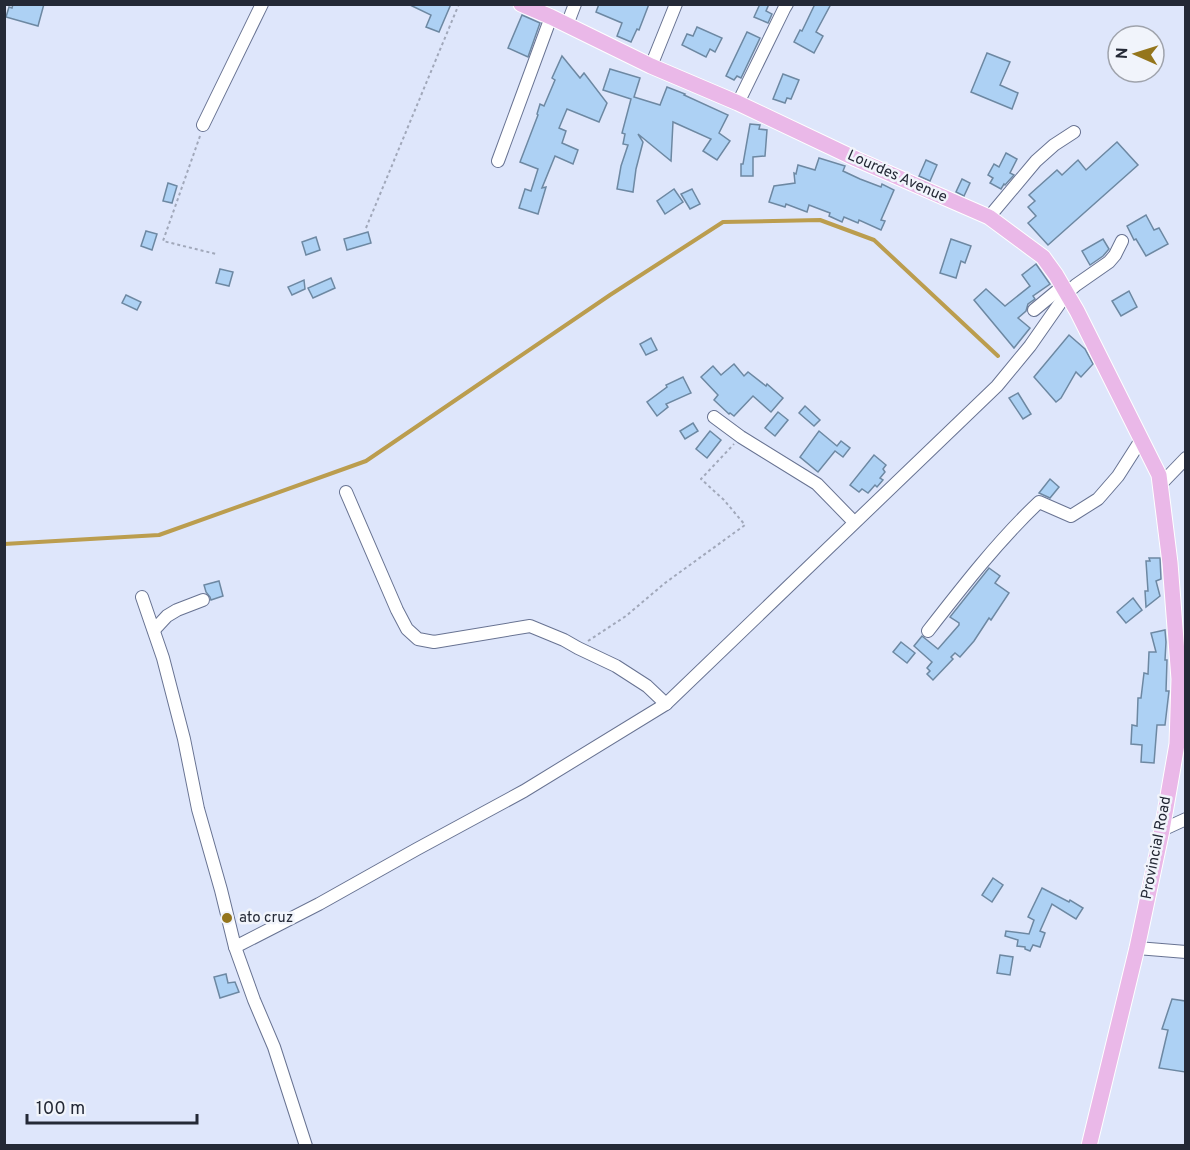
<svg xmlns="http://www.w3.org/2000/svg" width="1190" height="1150" viewBox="0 0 1190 1150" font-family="Overpass,sans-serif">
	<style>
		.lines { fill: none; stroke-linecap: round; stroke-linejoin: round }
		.stream { stroke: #bb9d4e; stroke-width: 4 }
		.building { fill: #add1f4; stroke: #6d88a2; stroke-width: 1.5 }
		.minor-casing { stroke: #687392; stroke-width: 14 }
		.major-casing { stroke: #fff; stroke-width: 17 }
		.path { stroke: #a1a8ba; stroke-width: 2; stroke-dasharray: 3 3; stroke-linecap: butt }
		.minor { stroke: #fff; stroke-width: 12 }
		.major { stroke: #eab8e8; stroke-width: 15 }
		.poi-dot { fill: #94751c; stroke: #f1f4fb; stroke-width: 2 }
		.labels { text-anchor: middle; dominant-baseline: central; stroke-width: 5; stroke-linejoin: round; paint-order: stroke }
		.street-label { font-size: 15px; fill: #242936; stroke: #f1f4fb }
		.poi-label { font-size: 15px; fill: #242936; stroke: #f1f4fb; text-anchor: start }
	</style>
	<rect width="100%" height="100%" fill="#dee6fb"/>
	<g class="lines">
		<polyline class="stream" points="4,544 159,535 366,461 610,295 723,222 820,220 874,240 998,356"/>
	</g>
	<g class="building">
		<polygon points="13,4 44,4 38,26 6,17 9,7 12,8"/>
		<polygon points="408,4 451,4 439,32 426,27 431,15"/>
		<polygon points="599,4 649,4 639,30 637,29 631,42 617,36 622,23 596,12"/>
		<polygon points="760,4 769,4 766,11 772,14 768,23 754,17"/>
		<polygon points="815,4 831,4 816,32 823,36 814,53 794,42 800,30 802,31"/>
		<polygon points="522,15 540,23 528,57 508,48"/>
		<polygon points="697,27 722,38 715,52 710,49 706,57 682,45 687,34 693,36"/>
		<polygon points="747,32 760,38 741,78 737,76 734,80 726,76"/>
		<polygon points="987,53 1010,62 1000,85 1018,93 1012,109 971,92"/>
		<polygon points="562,56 580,78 584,73 607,103 599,122 567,109 559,128 566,131 562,143 578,150 573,164 555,156 542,188 546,187 538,214 519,208 525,189 531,191 538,169 520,162 538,115 537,114 540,104 544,106 555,80 552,78"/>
		<polygon points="610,69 640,78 634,97 660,105 667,87 685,94 684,95 728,115 719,133 730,141 717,160 703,151 711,139 673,122 671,161 638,134 643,142 636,169 633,192 617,189 621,166 628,145 623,144 625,134 622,133 631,99 603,90"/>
		<polygon points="783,74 799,80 791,99 787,98 785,103 773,99"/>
		<polygon points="750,124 760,125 759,129 767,130 765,156 753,157 753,176 741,176 741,164 743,164"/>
		<polygon points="1117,142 1138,165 1048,245 1028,223 1036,216 1028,207 1035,201 1029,195 1057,170 1062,175 1078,160 1086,170"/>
		<polygon points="1006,153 1017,159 1010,173 1014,175 1005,185 1004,184 1001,189 990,183 993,178 988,175 994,164 999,167"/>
		<polygon points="819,158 845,166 843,171 860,179 881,187 882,184 894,190 881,220 885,221 881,230 859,220 858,223 844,217 842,222 829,216 830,213 809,205 807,212 786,204 785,207 769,202 774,186 795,183 794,173 796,174 798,165 815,170"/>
		<polygon points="926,160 937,165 930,181 919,176"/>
		<polygon points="962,179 970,183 964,196 956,192"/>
		<polygon points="168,183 177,186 172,203 163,201"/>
		<polygon points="674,189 683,202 665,214 657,201"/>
		<polygon points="692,189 700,204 690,209 681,194"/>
		<polygon points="1146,215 1154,230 1159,228 1168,244 1146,256 1136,239 1134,240 1127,226"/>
		<polygon points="146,231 157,234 152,250 141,246"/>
		<polygon points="368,232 371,243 347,250 344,239"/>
		<polygon points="316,237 320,250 306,255 302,242"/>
		<polygon points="951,239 971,246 965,263 961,261 956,278 940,273"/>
		<polygon points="1103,239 1109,249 1103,256 1090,265 1082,251"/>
		<polygon points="1036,264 1050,284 1033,296 1035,299 1028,304 1026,311 1018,318 1030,328 1014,348 974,300 986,289 1005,306 1030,286 1022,275"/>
		<polygon points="220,269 233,272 229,286 216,283"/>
		<polygon points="331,278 335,288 313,298 308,288"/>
		<polygon points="304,280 305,289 292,295 288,287"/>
		<polygon points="1129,291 1137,307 1121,316 1112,301"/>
		<polygon points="126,295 141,302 137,310 122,303"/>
		<polygon points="1069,335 1085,349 1093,364 1081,377 1076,372 1061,398 1056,402 1034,377"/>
		<polygon points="651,338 657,350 646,355 640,344"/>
		<polygon points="734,364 744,376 748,372 766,386 767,384 783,398 771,412 753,396 734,416 730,413 729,414 714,400 718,395 701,377 713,366 721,375"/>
		<polygon points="683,377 691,393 666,404 668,407 657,416 647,402 667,387 666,385"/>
		<polygon points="1018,393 1031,414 1023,419 1009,398"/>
		<polygon points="805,406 820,420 814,426 799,413"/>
		<polygon points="778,412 788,420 775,436 765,428"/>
		<polygon points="693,423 698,431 685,439 680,431"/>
		<polygon points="710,431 721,440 707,458 696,449"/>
		<polygon points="819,431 837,446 841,441 850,448 843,457 835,451 818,472 800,457"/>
		<polygon points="874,455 886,465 883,469 885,472 880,478 883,480 877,487 875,485 868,493 862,489 859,492 850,485"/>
		<polygon points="1050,479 1059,487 1050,498 1039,493"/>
		<polygon points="1149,558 1160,558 1161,579 1156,581 1160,596 1146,607 1145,591 1148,591 1146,561 1150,561"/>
		<polygon points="989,568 1000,576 995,583 1009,593 991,620 989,618 974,641 960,657 955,653 951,657 953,659 933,680 927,674 930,671 927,668 932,662 914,646 922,636 938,649 959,625 959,623 950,617"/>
		<polygon points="219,581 223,596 211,600 210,597 206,592 204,585"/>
		<polygon points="1133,598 1142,610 1126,623 1117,612"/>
		<polygon points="1165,630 1166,642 1165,660 1167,660 1166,691 1169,691 1165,725 1157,725 1154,763 1141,762 1142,745 1131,744 1132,725 1137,726 1138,698 1141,698 1144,673 1148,674 1149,652 1156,652 1151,633"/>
		<polygon points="901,642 915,653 907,663 893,652"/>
		<polygon points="993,878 1003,885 992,902 982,895"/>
		<polygon points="1042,888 1069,902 1070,900 1083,908 1076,919 1052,904 1040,931 1045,933 1040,947 1033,945 1030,951 1025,949 1025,947 1017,946 1018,940 1005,936 1006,931 1029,934 1034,920 1028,917"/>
		<polygon points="1000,955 1013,957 1010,975 997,973"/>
		<polygon points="226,974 228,983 235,982 239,992 220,998 214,977"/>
		<polygon points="1172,999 1185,1001 1185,1072 1159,1068 1168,1030 1162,1029"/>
	</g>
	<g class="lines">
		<defs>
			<g id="minor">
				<polyline points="567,25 575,4"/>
				<polyline points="651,66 676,4"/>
				<polyline points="738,103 784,9 787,4"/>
				<polyline points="203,125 262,4"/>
				<polyline points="498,161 551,17"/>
				<polyline points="989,217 1036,161 1054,145 1074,132"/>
				<polyline points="1034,310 1063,286"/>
				<polyline points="714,417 741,437 817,484 854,522"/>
				<polyline points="1160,485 1186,458"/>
				<polyline points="346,492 397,610 407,629 418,639 434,642 530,626 564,640 578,648 616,666 647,686 666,704"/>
				<polyline points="142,597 163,658 184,739 198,809 221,890 235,947 254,1000 274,1047 306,1146"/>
				<polyline points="154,630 167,616 177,610 203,600"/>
				<path d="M928 631C963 586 998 541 1039 502L1071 516 1098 499 1118 476 1141 440"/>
				<polyline points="1162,830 1186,819"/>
				<polyline points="235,947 319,904 417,849 524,791 666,704 997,386 1030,346 1067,293 1076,285 1109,262 1115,255 1122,241"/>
				<polyline points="1137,948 1186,952"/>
			</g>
			<polyline id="major" points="521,4 551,17 651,66 738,103 856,159 989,217 1043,257 1056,275 1077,311 1159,475 1170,563 1179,679 1177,744 1162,830 1137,948 1089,1146"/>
		</defs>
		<use href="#minor" class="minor-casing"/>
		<use href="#major" class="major-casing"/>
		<g class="path">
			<polyline points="200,136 163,241 216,254"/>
			<polyline points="366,228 459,4"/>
			<polyline points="588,641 626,616 665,583 745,525 724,500 701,479 734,444"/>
		</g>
		<use href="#minor" class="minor"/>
		<use href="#major" class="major"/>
	</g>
	<circle class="poi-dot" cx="227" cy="918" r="6"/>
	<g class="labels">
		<g class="street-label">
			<text transform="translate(897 177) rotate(24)">Lourdes Avenue</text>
			<text transform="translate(1157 848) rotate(-79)">Provincial Road</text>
		</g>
		<g class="poi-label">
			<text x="239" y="918">ato cruz</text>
		</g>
	</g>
	<rect width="1190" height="1150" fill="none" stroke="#242936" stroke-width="12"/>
	<g transform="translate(1136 54) rotate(273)"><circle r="28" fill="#f1f4fb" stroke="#9fa3ac" stroke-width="1.5"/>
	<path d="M0-4.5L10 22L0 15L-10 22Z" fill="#94751c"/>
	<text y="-9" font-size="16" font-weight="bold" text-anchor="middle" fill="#242936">N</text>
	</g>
	<path d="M27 1114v9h170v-9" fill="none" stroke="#242936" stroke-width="3"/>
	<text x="36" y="1114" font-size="18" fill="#242936" stroke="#f1f4fb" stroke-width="4.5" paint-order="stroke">100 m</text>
</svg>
